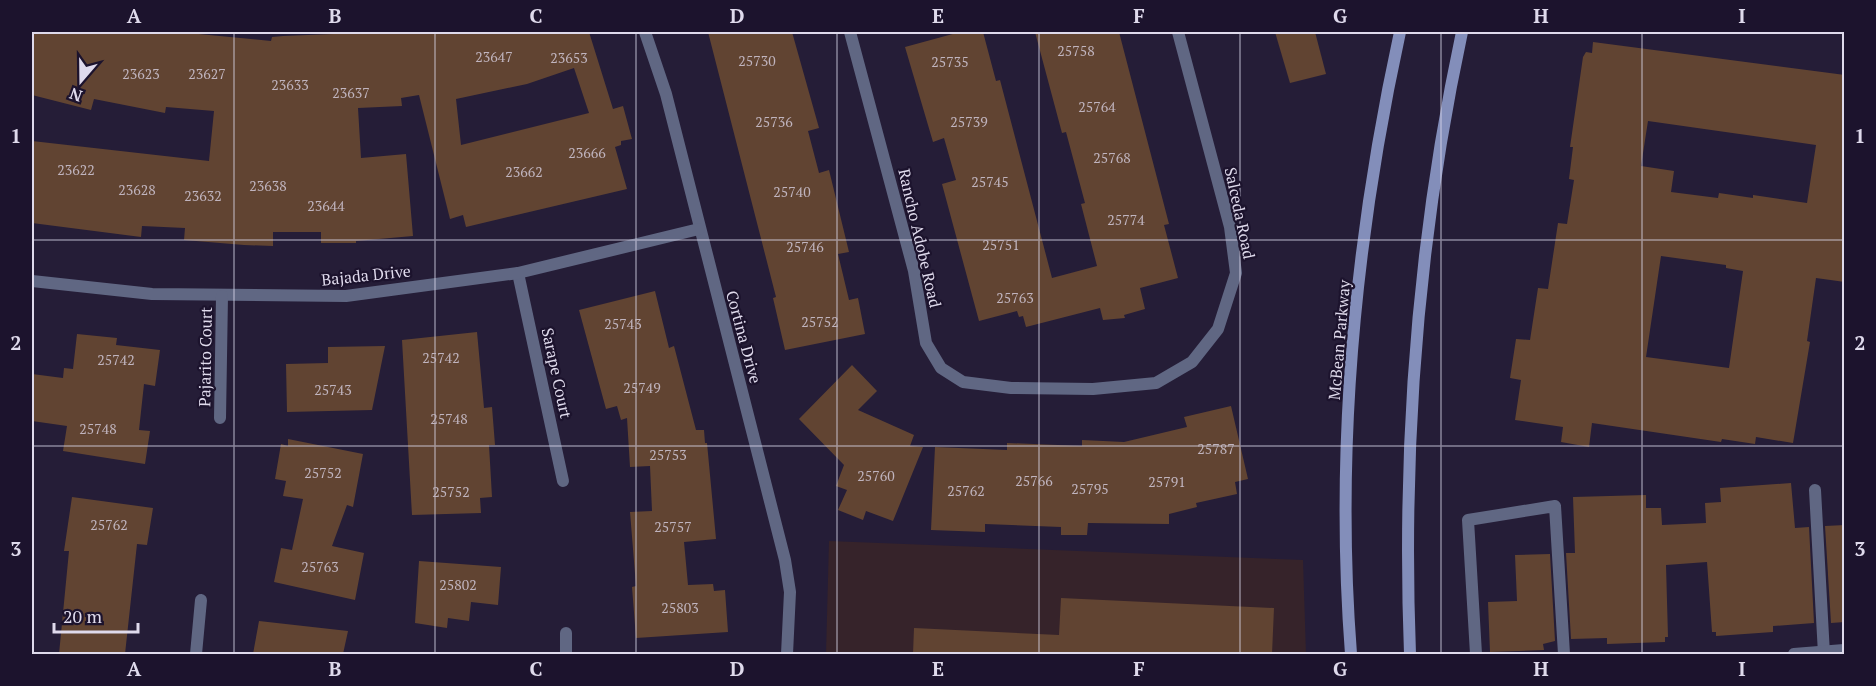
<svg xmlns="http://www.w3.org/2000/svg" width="1876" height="686" viewBox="0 0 1876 686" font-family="'PT Serif',serif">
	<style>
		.commercial { fill: #36232a }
		.building { fill: #614432; fill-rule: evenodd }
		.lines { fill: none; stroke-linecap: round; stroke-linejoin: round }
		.street { stroke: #606783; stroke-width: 12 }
		.secondary { stroke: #838eba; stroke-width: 12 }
		.grid { fill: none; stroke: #dfdaec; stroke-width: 1.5; stroke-opacity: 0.55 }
		.labels { text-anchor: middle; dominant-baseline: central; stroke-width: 4.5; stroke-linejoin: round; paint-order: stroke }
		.number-label { font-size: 14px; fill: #c0b4be }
		.street-label { font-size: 16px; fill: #dfdaec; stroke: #1c132d }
		.neatline { fill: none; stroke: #dfdaec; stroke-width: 2 }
		.grid-label { font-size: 20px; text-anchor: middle; font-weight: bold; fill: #dfdaec }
	</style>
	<rect width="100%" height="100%" fill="#251d37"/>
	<polygon class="commercial" points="829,541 1303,560 1306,654 826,654"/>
	<g class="building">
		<path d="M32 32H178L271 41 272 37 283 36 383 32H589L613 109 623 106 632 139 621 141V145L615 147 627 189 466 227 463 215 450 219 419 95 401 98 402 106 358 108 361 158 406 154 413 236 356 241V243H321V232H273V246L244 245 184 240 185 228 142 226 141 237 32 223V141L209 161 214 111 166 107 165 113 94 99 91 110 32 95ZM574 68 589 113 461 145 456 99 527 84Z"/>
		<polygon points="708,32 792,32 819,128 808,131 819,173 829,170 849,252 838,254 849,300 858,298 865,334 785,350 773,298 776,297"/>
		<polygon points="960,32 983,32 996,81 1000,80 1052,278 1097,266 1081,204 1085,203 1066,132 1062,133 1035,32 1119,32 1169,224 1164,225 1178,278 1140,288 1145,309 1124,315 1125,318 1103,320 1100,308 1026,327 1023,316 1019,317 1017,311 979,321 942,184 956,180 944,138 933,142 905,47"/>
		<polygon points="1275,32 1315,32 1326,74 1290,83"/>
		<path d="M1593 42 1845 75V282L1816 278 1807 341 1810 342 1793 443 1756 437 1755 444 1722 439 1721 442 1592 423 1589 447 1561 442 1563 427 1515 420 1521 380 1510 378 1516 339 1530 340 1538 288 1548 289 1558 223 1567 224 1574 180 1569 179 1573 147H1570L1583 57 1586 52 1592 53ZM1648 121 1816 145 1807 203 1753 195V198L1719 193 1718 198 1671 192 1674 171 1641 166ZM1661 256 1726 265V268L1743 271 1729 368 1646 357Z"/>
		<polygon points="655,291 669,348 674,346 696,430 704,430 705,443 707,443 716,539 684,542 688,585 713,584 714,591 725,590 728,632 636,638 632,587 636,586 630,512 652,511 650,466 630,467 627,418 621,420 617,406 606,409 579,310"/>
		<polygon points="477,332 484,408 492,407 495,445 489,445 492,497 480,498 481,513 412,515 402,340"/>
		<polygon points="77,334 117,338 116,345 160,350 155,386 144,384 139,430 150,431 145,464 63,451 67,426 32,421 32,374 63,378 64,368 73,369"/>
		<polygon points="385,346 372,410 287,412 286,364 328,363 328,347"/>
		<polygon points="852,365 877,391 858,410 914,435 910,446 923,447 893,521 866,511 863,520 838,510 847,490 836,486 844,465 799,419"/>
		<polygon points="1231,406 1248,479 1235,482 1237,494 1196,503 1197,507 1169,514 1169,524 1088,523 1087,535 1061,535 1061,527 985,524 985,532 931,530 935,447 1007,450 1007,443 1082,446 1082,440 1124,442 1187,427 1184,417"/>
		<polygon points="288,439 363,454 353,507 347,505 332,546 364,553 355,600 274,582 281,548 292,550 303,499 283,496 286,481 275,479 281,444 288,446"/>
		<polygon points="1791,483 1795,528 1809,527 1814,623 1773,626 1773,632 1716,636 1716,632 1712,632 1707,562 1666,565 1668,637 1665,637 1665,642 1607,644 1607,638 1571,639 1566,553 1575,553 1573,497 1646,495 1646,508 1661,508 1662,525 1706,523 1705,503 1721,502 1720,488"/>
		<polygon points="72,497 153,508 147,545 137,544 125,654 59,654 69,551 64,551"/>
		<polygon points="1845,525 1845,622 1831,623 1825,526"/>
		<polygon points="1550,554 1555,641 1543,644 1544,650 1490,652 1488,602 1517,601 1515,555"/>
		<polygon points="419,561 501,567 498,605 471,602 469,621 448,618 447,628 415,623"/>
		<polygon points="1061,598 1274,608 1272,654 913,654 914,628 1059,635"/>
		<polygon points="259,621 348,631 343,654 253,654"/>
	</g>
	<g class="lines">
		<g class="street">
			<polyline points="645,32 666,94 785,560 790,592 787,654"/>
			<polyline points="850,32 914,271 926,343 941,368 963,382 1011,388 1093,389 1156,383 1192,362 1218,329 1236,273 1230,227 1178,32"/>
			<polyline points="518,273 563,481"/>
			<polyline points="32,281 152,294 346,296 518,273 699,229"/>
			<polyline points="220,418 222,296"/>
			<polyline points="1815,490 1824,654"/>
			<polyline points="196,654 201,600"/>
			<polyline points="566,654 566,633"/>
			<polyline points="1476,654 1468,520 1555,506 1564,654"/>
			<polyline points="1794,654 1844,650"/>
		</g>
		<g class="secondary">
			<path d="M1351 654C1335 447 1356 234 1400 32"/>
			<path d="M1410 654C1402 445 1418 237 1462 32"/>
		</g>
	</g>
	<path class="grid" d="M234 32V654M435 32V654M636 32V654M837 32V654M1039 32V654M1240 32V654M1441 32V654M1642 32V654M32 240H1844M32 446H1844"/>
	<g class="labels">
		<g class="number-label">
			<text x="1076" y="50">25758</text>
			<text x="494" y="56">23647</text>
			<text x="569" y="57">23653</text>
			<text x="757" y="60">25730</text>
			<text x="950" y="61">25735</text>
			<text x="141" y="73">23623</text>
			<text x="207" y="73">23627</text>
			<text x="290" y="84">23633</text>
			<text x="351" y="92">23637</text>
			<text x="1097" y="106">25764</text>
			<text x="774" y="121">25736</text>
			<text x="969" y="121">25739</text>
			<text x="587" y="152">23666</text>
			<text x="1112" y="157">25768</text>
			<text x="76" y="169">23622</text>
			<text x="524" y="171">23662</text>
			<text x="990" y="181">25745</text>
			<text x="268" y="185">23638</text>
			<text x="137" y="189">23628</text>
			<text x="792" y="191">25740</text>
			<text x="203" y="195">23632</text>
			<text x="326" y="205">23644</text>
			<text x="1126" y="219">25774</text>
			<text x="1001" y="244">25751</text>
			<text x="805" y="246">25746</text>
			<text x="1015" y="297">25763</text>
			<text x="820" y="321">25752</text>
			<text x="623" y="323">25743</text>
			<text x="441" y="357">25742</text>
			<text x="116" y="359">25742</text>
			<text x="642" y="387">25749</text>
			<text x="333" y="389">25743</text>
			<text x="449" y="418">25748</text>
			<text x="98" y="428">25748</text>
			<text x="1216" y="448">25787</text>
			<text x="668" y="454">25753</text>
			<text x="323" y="472">25752</text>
			<text x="876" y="475">25760</text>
			<text x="1034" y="480">25766</text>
			<text x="1167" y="481">25791</text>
			<text x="1090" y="488">25795</text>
			<text x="966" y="490">25762</text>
			<text x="451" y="491">25752</text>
			<text x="109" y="524">25762</text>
			<text x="673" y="526">25757</text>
			<text x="320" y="566">25763</text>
			<text x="458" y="584">25802</text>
			<text x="680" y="607">25803</text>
		</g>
		<g class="street-label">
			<text transform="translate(1240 213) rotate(78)">Salceda Road</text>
			<text transform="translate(920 238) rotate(77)">Rancho Adobe Road</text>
			<text transform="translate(366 275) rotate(-6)">Bajada Drive</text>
			<text transform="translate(744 337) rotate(75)">Cortina Drive</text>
			<text transform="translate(1339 340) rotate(-85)">McBean Parkway</text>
			<text transform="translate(205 357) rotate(-89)">Pajarito Court</text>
			<text transform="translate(557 373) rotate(78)">Sarape Court</text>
		</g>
	</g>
	<rect width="1876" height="686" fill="none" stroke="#1c132d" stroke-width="66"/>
	<g transform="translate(81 81) rotate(200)" stroke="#1c132d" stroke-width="4.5" paint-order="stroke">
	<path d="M0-4.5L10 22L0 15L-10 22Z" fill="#dfdaec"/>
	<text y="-9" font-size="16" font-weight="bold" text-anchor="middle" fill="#dfdaec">N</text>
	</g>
	<path d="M54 623v9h84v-9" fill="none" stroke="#dfdaec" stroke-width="3"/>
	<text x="63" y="623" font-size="18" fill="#dfdaec" stroke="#1c132d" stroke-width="4.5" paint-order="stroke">20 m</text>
	<rect x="33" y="33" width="1810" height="620" class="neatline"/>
	<g class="grid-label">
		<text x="134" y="23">A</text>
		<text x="335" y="23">B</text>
		<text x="536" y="23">C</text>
		<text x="737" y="23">D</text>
		<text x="938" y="23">E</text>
		<text x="1139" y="23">F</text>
		<text x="1340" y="23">G</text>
		<text x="1541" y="23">H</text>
		<text x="1742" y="23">I</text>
		<text x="16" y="143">1</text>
		<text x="1860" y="143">1</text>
		<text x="16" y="350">2</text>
		<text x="1860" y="350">2</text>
		<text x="16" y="556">3</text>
		<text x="1860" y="556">3</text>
		<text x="134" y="676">A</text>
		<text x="335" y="676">B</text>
		<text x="536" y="676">C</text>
		<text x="737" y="676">D</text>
		<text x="938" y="676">E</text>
		<text x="1139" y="676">F</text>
		<text x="1340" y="676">G</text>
		<text x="1541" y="676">H</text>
		<text x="1742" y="676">I</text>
	</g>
</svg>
